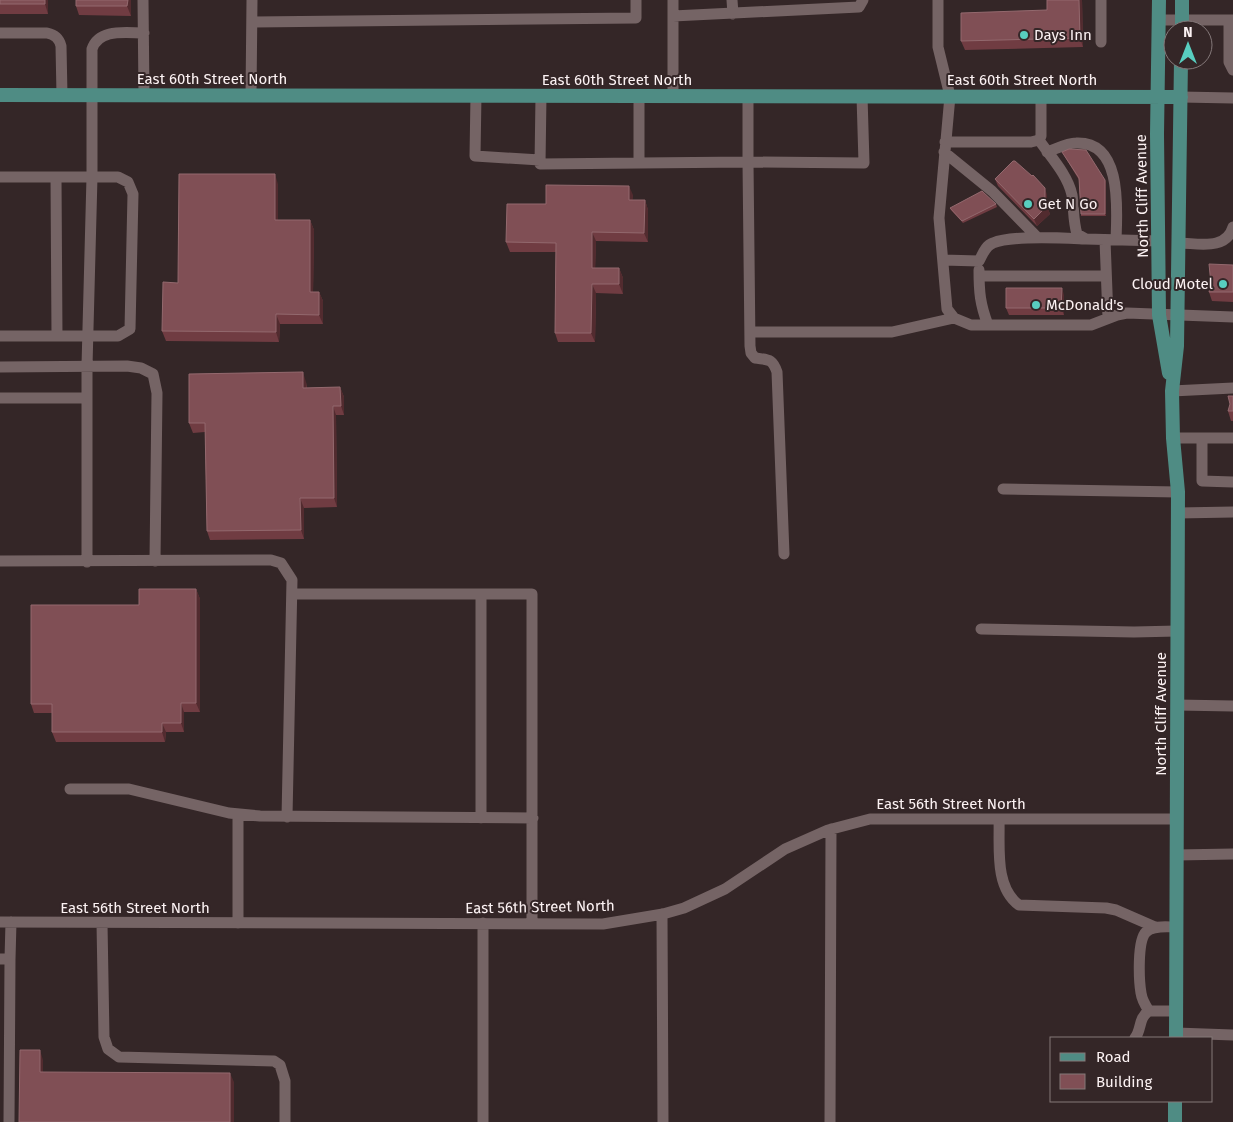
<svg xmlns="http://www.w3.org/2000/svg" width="1233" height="1122" font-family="'Fira Sans',sans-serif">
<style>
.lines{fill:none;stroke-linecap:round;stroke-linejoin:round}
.minor{stroke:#756465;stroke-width:11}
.major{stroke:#4f8c84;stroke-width:14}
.wall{fill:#703c42}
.shaded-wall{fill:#522b2f}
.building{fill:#804f55;stroke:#93696e}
.poi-dot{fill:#58cec0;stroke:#342627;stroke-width:2}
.labels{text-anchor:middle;stroke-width:4;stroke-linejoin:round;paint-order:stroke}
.poi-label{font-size:15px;fill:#fcf2f3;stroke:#342627;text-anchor:start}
.street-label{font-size:15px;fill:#fcf2f3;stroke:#342627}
</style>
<rect width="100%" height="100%" fill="#342627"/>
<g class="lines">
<!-- minor -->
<path class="minor" d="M 143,0 L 144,95
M 732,0 L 733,14
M 938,0 L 938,47 L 950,96 L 939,218 L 947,309 L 954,318 L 971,325 L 1091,325 L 1117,315 L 1127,313 L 1233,317
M 1101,0 L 1101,42
M 673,16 L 859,7 L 863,0
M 1159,20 L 1233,20
M 1229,20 L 1229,62 L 1233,70
M 252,22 L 636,18 L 636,0
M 0,33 L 47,33 C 55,35 59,38 61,46 L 62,95
M 251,95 L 252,0
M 476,95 L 475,156 L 540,160
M 541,96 L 540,164 L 639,163 L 639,96
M 673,96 L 673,0
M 1181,97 L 1233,98
M 1039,140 C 1050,156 1068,175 1072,195 C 1074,208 1073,221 1077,234 L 1086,239 L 1159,241
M 945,142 L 1031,142 L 1039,140 L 1041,136 L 1041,97
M 944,152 L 992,191 L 1038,238
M 1047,152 C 1056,149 1067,143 1076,143 C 1123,141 1117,210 1116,240
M 639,163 L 748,162 L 748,96
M 0,177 L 118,177 L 128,182 L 133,194 L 130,329 L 118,336 L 0,336
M 56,177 L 57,336
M 1105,240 L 1108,318
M 1178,243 C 1198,243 1226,251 1233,227
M 943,260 L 979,261 C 983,254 985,246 993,243 C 1012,235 1062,238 1084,239
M 979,270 C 979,292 980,304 988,325
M 979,276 L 1106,276
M 750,332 L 892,332 L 954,318
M 0,367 L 127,366 L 141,368 L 153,374 L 157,393 L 155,561
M 1172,391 L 1233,388
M 0,398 L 87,398
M 1173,438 L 1233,438
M 1202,438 L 1202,481 L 1233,482
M 1003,489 L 1178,492
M 1178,513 L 1233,512
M 784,554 L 777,372 C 772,358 768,360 755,358 L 751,353 L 750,346 L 748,162 L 864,163 L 862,96
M 0,561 L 271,560 L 281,563 L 292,580 L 287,817
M 87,562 L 87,366 L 92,177 L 92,49 C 99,28 126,33 144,33
M 292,594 L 532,594 L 532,924
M 481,594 L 481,818
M 981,629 L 1134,632 L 1177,631
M 1177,705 L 1233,706
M 70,789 L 129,789 L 229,813 L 260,816 L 533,818
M 238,814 L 238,923
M 999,819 C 1000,846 994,887 1019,905 L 1106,908 L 1116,910 L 1155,927
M 1176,855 L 1233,854
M 662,914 L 663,1122
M 0,922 L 603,924 L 663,914 L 684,908 L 725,889 L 785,849 L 828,830 L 870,819 L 1176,819
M 102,923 L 104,1037 L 108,1049 L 119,1057 L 274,1061 L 280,1065 L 285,1081 L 285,1122
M 483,923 L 483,1122
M 0,959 L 10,959 L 11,922
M 1149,1011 C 1145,1005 1142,1000 1141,993 C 1139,981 1137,941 1146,932 C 1153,925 1167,927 1176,927
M 1176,1033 L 1233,1035
M 1135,1038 C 1142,1029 1138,1018 1149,1011 L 1176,1011
M 9,1122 L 10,959
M 830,1122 L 831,829"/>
<!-- major -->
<path class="major" d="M 1159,0 L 1157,134 L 1159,315 L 1169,373
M 1182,30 L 1182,0
M 0,95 L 1181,97
M 1176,1038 L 1178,492 L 1173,438 L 1172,391 L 1177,346 L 1181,60
M 1175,1122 L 1175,1101"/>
</g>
<!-- wall -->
<path class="wall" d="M 0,0 L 48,0 L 48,14 L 0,14 Z
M 131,0 L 131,16 L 79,15 L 76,6 Z
M 1047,0 L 1082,0 L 1083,47 L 965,50 L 961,41 L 1047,10 Z
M 1062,152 L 1105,180 L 1106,183 L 1106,216 L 1081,216 L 1081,214 L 1079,180 Z
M 995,179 L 1047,195 L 1047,207 L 1050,214 L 1037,226 L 998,186 Z
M 278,184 L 278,220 L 310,220 L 314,230 L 313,292 L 319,292 L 323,301 L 323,324 L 280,324 L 279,342 L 166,341 L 162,331 L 178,283 Z
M 633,195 L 632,200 L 645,200 L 648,210 L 648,242 L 596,241 L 595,268 L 619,268 L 623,278 L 623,294 L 596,293 L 595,342 L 558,342 L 555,333 L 556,252 L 510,252 L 506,242 Z
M 996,204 L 997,207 L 963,223 L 951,210 L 950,208 Z
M 1233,265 L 1233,302 L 1212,301 L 1209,292 Z
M 1064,295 L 1064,315 L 1009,315 L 1006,308 Z
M 306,382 L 307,388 L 340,387 L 344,397 L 344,415 L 336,415 L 337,507 L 304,508 L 304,539 L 210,540 L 207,531 L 205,432 L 193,433 L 189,423 Z
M 1233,396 L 1233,421 L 1231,421 L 1228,411 Z
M 196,589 L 200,599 L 200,712 L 184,712 L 184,732 L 166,732 L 165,742 L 56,742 L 52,732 L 52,713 L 34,713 L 31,704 L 139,605 Z"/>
<!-- shaded-wall -->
<path class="shaded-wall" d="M 45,0 L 48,0 L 48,14 L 45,4 Z
M 128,0 L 131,0 L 131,16 L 127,6 Z
M 1079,0 L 1082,0 L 1083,47 L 1080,38 Z
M 275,174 L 278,184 L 278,229 L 275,220 Z
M 1105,180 L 1106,183 L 1106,216 L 1105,214 Z
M 629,186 L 633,195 L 632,209 L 629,200 Z
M 1045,188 L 1047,195 L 1047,207 L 1050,214 L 1037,226 L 1034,219 L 1045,204 Z
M 645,200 L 648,210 L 648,242 L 644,233 Z
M 310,220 L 314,230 L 313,301 L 310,292 Z
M 592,232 L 596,241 L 595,277 L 592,268 Z
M 619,268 L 623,278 L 623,294 L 619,284 Z
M 592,284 L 596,293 L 595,342 L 591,333 Z
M 1062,288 L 1064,295 L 1064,315 L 1061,308 Z
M 319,292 L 323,301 L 323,324 L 319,315 Z
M 276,314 L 280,324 L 279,342 L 276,332 Z
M 303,372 L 306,382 L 307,397 L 303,388 Z
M 340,387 L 344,397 L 344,415 L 341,406 Z
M 333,406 L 336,415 L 337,507 L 334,498 Z
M 300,498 L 304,508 L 304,539 L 301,530 Z
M 196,589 L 200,599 L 200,712 L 196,703 Z
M 181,703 L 184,712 L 184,732 L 181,723 Z
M 162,723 L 166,732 L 165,742 L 162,732 Z
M 40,1050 L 43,1060 L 43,1081 L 40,1072 Z
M 230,1073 L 234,1082 L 234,1122 L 230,1122 Z"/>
<!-- building -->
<path class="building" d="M 0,0 L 45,0 L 45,4 L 0,4 Z
M 76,0 L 128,0 L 127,6 L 76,6 Z
M 1047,0 L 1079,0 L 1080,38 L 961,41 L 961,13 L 1047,10 Z
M 1069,149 L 1086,150 L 1105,180 L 1105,214 L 1081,214 L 1079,178 L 1062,152 Z
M 1013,161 L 1015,161 L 1032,176 L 1033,175 L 1045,188 L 1045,204 L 1047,206 L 1034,219 L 995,179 Z
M 179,174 L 275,174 L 275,220 L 310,220 L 310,292 L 319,292 L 319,315 L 276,314 L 276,332 L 162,331 L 163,282 L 178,283 Z
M 546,185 L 629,186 L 629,200 L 645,200 L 644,233 L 592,232 L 592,268 L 619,268 L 619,284 L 592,284 L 591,333 L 555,333 L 556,243 L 506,242 L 507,204 L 546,204 Z
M 982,191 L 996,204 L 962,221 L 950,208 Z
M 1209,264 L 1233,265 L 1233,292 L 1209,292 L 1211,284 Z
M 1006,288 L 1062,288 L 1061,308 L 1006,308 Z
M 303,372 L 303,388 L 340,387 L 341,406 L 333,406 L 334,498 L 300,498 L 301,530 L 207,531 L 205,423 L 189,423 L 189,374 Z
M 1228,396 L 1233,396 L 1233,411 L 1228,411 L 1230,404 Z
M 139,589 L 196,589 L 196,703 L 181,703 L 181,723 L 162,723 L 162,732 L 52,732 L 52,704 L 31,704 L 31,605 L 139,605 Z
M 20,1050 L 40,1050 L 40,1072 L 230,1073 L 230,1122 L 19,1122 Z"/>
<!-- markers -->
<g class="poi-dot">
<circle cx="1024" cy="35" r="5"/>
<circle cx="1028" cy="204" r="5"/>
<circle cx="1223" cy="284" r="5"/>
<circle cx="1036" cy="305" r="5"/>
</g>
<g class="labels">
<!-- poi labels -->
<g class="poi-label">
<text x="1034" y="40">Days Inn</text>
<text x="1038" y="209">Get N Go</text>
<text x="1213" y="289" text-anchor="end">Cloud Motel</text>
<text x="1046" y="310">McDonald's</text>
</g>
<!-- street labels -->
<g class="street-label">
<text x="212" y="84">East 60th Street North</text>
<text x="617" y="85">East 60th Street North</text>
<text x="1022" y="85">East 60th Street North</text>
<text transform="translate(1142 196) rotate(-91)" y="5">North Cliff Avenue</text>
<text transform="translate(1161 714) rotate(-90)" y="5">North Cliff Avenue</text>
<text x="951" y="809">East 56th Street North</text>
<text transform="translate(540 907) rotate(-1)" y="5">East 56th Street North</text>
<text x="135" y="913">East 56th Street North</text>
</g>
</g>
<!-- legend -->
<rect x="1050" y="1037" width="162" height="65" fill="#342627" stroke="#847879"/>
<rect x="1060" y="1053" width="25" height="8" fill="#4f8c84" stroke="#847879"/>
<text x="1096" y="1062" font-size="15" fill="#fcf2f3">Road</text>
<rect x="1060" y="1074" width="25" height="15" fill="#804f55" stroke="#847879"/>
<text x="1096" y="1087" font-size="15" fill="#fcf2f3">Building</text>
<!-- north arrow -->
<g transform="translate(1188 45)"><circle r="24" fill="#342627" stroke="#847879"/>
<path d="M0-4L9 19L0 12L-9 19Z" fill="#58cec0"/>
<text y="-8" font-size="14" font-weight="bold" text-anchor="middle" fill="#fcf2f3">N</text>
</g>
</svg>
